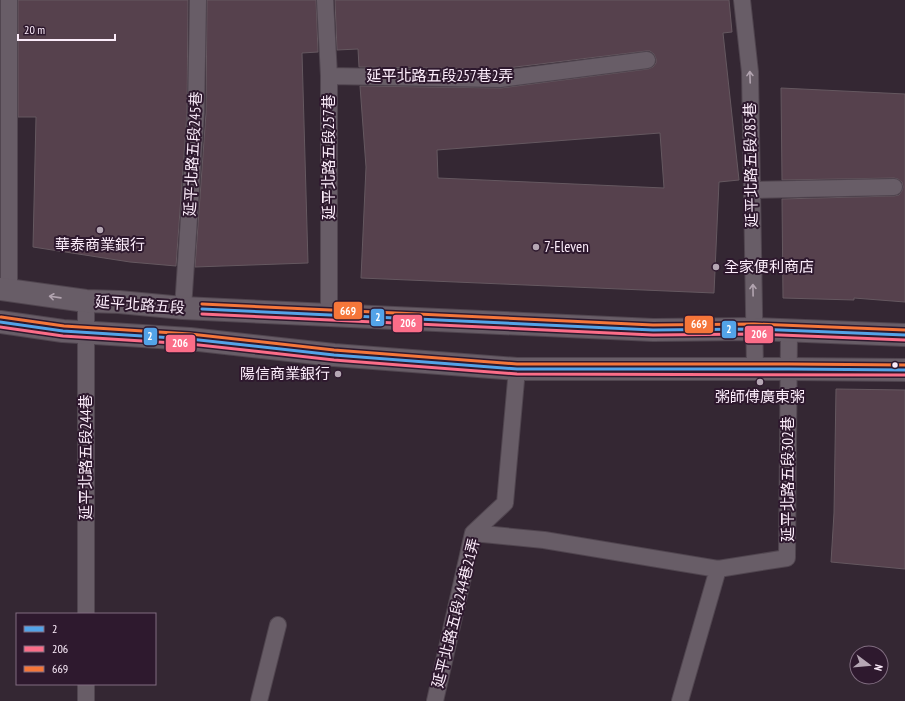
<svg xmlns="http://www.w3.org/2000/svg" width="905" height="701" font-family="'PT Sans Narrow','Noto Sans TC',sans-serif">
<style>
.building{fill:#56414d;stroke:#655860;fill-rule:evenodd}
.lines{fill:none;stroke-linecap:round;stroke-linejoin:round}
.service-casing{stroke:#50454f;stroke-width:18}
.tertiary-casing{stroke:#50454f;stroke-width:24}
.service{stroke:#685d67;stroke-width:16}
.tertiary{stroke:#685d67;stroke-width:22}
.bus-1-casing{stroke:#2e192e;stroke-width:6}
.bus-2-casing{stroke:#2e192e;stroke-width:6}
.bus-3-casing{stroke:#2e192e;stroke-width:6}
.bus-1{stroke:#53a3e8;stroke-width:3}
.bus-2{stroke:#fb6d88;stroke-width:3}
.bus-3{stroke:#f5763a;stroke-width:3}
.oneway{stroke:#b2a4b0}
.poi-dot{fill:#b5a7b4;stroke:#2e192e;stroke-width:1.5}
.bus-dot{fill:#fbecfa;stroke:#2e192e;stroke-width:1.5}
.labels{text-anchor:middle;stroke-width:4;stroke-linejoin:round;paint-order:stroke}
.street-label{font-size:15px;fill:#fbecfa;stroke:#2e192e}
.poi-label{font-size:15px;fill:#fbecfa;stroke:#2e192e}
.line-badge{stroke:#2e192e;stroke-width:1.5}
.badge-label{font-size:11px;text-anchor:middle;font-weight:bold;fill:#fff}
</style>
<rect width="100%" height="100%" fill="#342733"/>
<!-- building -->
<path class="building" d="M 18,0 L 188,0 L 187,113 L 176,266 L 130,262 L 33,247 L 36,117 L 18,117 Z
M 207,0 L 316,0 L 318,52 L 302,53 L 308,263 L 195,267 L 206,113 Z
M 335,0 L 729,0 L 732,32 L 723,33 L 739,180 L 719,182 L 714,293 L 361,278 L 366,167 L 360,86 L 501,88 L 648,69 L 653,67 L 656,63 L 656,59 L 654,54 L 650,51 L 646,51 L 499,69 L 359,67 L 358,49 L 337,50 ZM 660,133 L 664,188 L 438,178 L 437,150 Z
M 781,88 L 905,94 L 905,302 L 854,298 L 854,300 L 783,298 L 782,199 L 894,196 L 899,195 L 902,191 L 903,187 L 902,182 L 898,179 L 894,178 L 782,180 Z
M 836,389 L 905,390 L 905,569 L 831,562 L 834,513 Z"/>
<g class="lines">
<defs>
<path id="service" d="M 325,0 L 329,76 L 329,315
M 742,0 L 750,72 L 755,369
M 329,76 L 500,79 L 647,60
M 752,190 L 894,187
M 9,290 L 9,0
M 86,301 L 86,614
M 183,308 L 196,113 L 198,0
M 473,533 L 544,540 L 718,569 L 787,558 L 789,331
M 86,684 L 86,701
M 259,701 L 278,625
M 435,701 L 473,533 L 505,503 L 517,369
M 680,701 L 718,569"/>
<path id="tertiary" d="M 0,289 L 86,301 L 119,302 L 183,308 L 329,315 L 653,330 L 754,329 L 905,335
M 0,322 L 63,331 L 190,339 L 334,355 L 517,369 L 789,369 L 905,370"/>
</defs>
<!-- service casing -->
<use href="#service" class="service-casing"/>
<!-- tertiary casing -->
<use href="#tertiary" class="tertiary-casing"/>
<!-- service -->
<use href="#service" class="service"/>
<!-- tertiary -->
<use href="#tertiary" class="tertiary"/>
<defs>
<path id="bus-1" d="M 202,309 L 653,330 L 754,329 L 905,335
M 0,322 L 63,331 L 190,339 L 334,355 L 517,369 L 789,369 L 905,370"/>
<path id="bus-2" d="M 202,314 L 653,335 L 754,334 L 905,340
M 0,327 L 63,336 L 190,344 L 334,360 L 517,374 L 905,375"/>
<path id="bus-3" d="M 202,304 L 653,325 L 754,324 L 905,330
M 1,317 L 64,326 L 190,334 L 334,350 L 517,364 L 789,364 L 905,365"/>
</defs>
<!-- bus-1 casing -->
<use href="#bus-1" class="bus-1-casing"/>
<!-- bus-2 casing -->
<use href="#bus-2" class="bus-2-casing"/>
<!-- bus-3 casing -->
<use href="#bus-3" class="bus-3-casing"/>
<!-- bus-1 -->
<use href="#bus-1" class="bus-1"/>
<!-- bus-2 -->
<use href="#bus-2" class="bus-2"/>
<!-- bus-3 -->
<use href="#bus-3" class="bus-3"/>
</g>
<!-- one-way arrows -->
<defs><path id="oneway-shaft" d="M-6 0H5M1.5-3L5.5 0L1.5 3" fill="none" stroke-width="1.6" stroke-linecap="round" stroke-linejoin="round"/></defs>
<g class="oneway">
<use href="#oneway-shaft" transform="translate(750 77) rotate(-92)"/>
<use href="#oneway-shaft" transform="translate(753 290) rotate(-91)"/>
<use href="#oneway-shaft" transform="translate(55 297) rotate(-172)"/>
</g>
<!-- markers -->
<g class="poi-dot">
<circle cx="100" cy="230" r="4"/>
<circle cx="536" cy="247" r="4"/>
<circle cx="716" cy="267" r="4"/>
<circle cx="338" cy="374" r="4"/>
<circle cx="760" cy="382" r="4"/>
</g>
<circle class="bus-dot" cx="895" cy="365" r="3.5"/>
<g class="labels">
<!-- street labels -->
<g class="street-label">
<text x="440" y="81">延平北路五段257巷2弄</text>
<text transform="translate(193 154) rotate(-87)" y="5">延平北路五段245巷</text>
<text transform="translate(329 157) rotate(-90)" y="5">延平北路五段257巷</text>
<text transform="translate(751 165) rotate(-91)" y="5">延平北路五段285巷</text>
<text transform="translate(140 305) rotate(4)" y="5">延平北路五段</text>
<text transform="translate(86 457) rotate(-90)" y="5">延平北路五段244巷</text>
<text transform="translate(788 479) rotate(-90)" y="5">延平北路五段302巷</text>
<text transform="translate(456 613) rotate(-76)" y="5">延平北路五段244巷21弄</text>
</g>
<!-- poi labels -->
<g class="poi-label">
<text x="100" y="250">華泰商業銀行</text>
<text x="544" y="252" text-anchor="start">7-Eleven</text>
<text x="724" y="272" text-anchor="start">全家便利商店</text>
<text x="330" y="379" text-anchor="end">陽信商業銀行</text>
<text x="760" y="402">粥師傅廣東粥</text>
</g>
</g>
<g class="line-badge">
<rect x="333" y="301" width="30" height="19" rx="4" fill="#f5763a"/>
<rect x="370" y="308" width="15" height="19" rx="4" fill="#53a3e8"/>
<rect x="392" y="314" width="31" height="19" rx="4" fill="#fb6d88"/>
<rect x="684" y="315" width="30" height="19" rx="4" fill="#f5763a"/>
<rect x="721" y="320" width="16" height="19" rx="4" fill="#53a3e8"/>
<rect x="744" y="325" width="30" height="19" rx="4" fill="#fb6d88"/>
<rect x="143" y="327" width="15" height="19" rx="4" fill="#53a3e8"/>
<rect x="165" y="334" width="31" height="19" rx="4" fill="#fb6d88"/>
</g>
<g class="badge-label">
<text x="348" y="315">669</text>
<text x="378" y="321">2</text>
<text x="408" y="327">206</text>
<text x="699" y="328">669</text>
<text x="729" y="333">2</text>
<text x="759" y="338">206</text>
<text x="150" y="340">2</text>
<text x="180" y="347">206</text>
</g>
<!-- legend -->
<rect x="16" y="613" width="140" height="72" fill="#2e192e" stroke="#806d80"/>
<rect x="24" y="626" width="20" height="6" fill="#53a3e8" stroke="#806d80"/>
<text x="52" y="633" font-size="12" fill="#fbecfa">2</text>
<rect x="24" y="646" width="20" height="6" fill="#fb6d88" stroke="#806d80"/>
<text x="52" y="653" font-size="12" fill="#fbecfa">206</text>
<rect x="24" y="666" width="20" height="6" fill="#f5763a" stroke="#806d80"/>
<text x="52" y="673" font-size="12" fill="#fbecfa">669</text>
<!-- north arrow -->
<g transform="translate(869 665) rotate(106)"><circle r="19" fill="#2e192e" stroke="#806d80"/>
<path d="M0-3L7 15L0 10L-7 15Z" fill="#b5a7b4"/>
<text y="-6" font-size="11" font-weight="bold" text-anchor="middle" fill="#fbecfa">N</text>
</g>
<!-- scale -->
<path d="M18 34v6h97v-6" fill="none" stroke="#fbecfa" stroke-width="2"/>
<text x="24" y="34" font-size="12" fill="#fbecfa" stroke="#2e192e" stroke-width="3" paint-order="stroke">20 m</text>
</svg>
